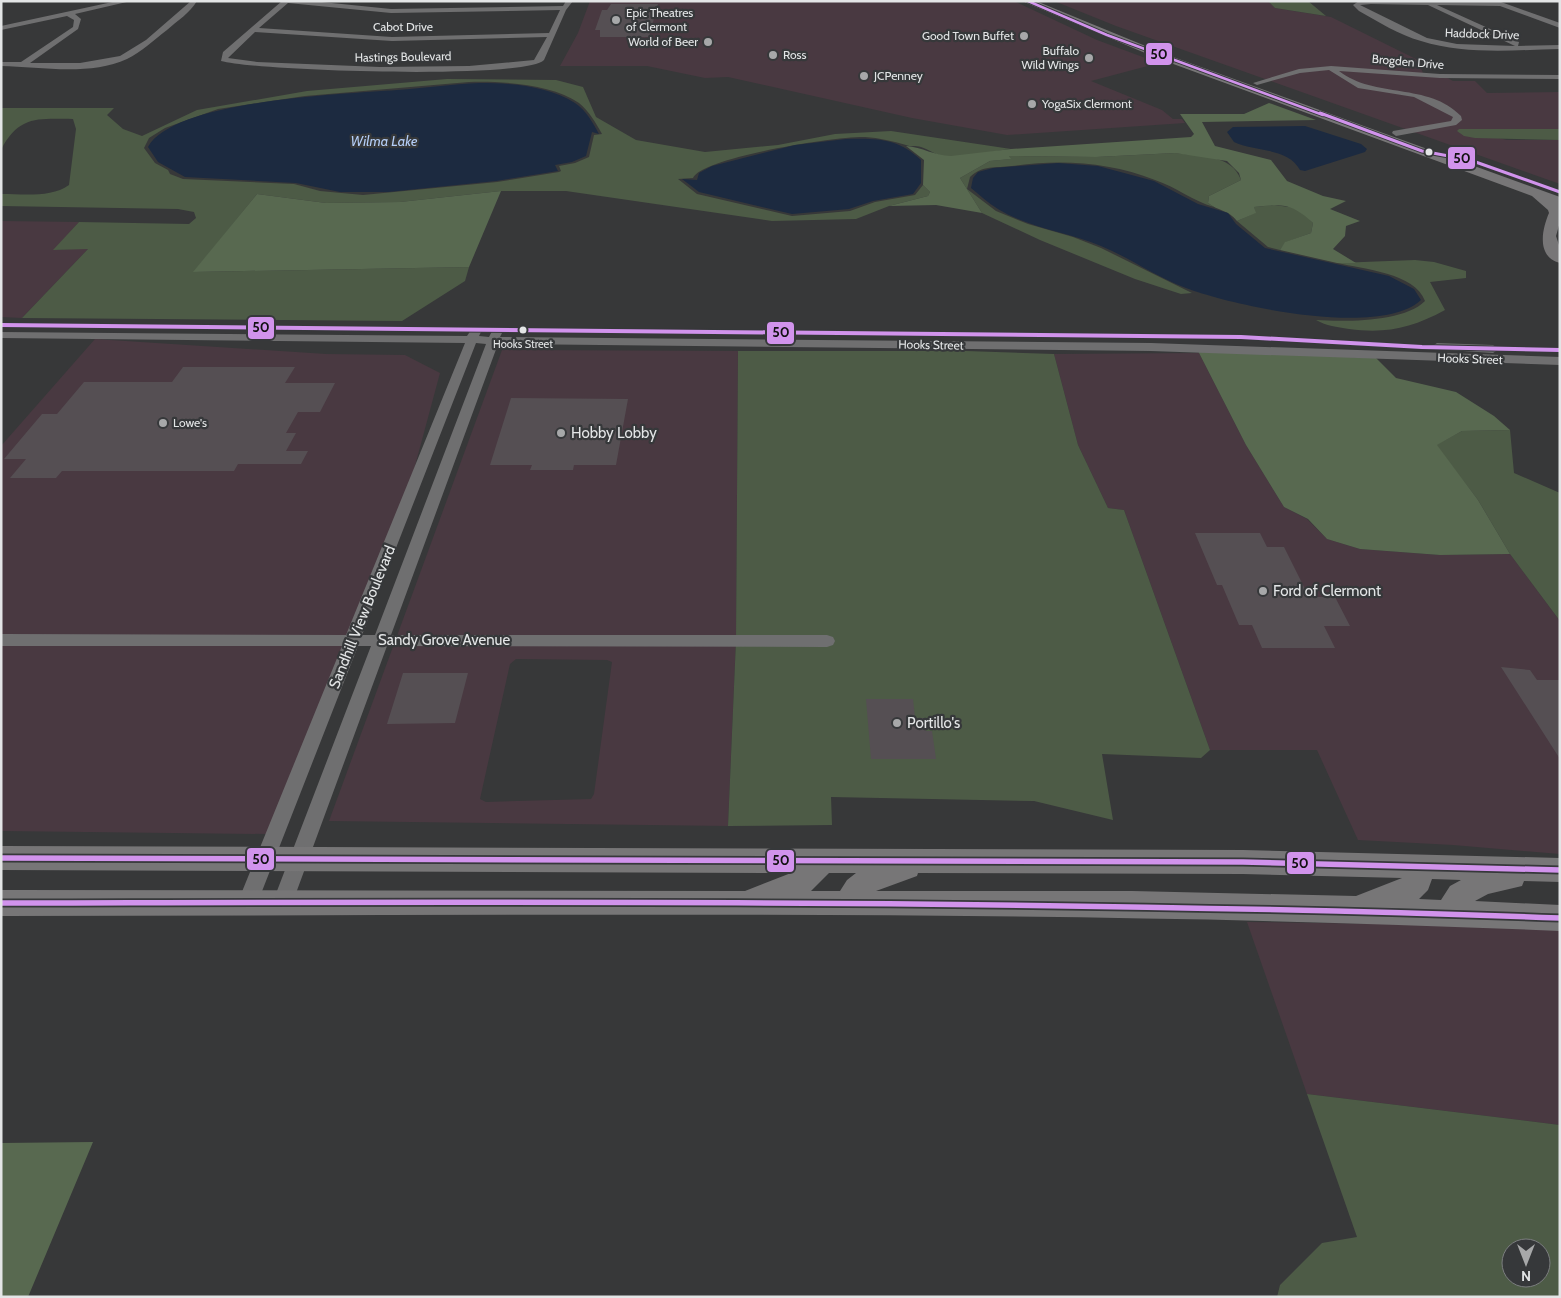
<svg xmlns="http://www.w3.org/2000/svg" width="1561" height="1298" font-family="Cabin,sans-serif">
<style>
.commercial{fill:#493941;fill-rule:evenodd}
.green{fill:#4d5b46;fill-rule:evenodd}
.forest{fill:#586950}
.water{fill:#1c2a40}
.building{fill:#554f53}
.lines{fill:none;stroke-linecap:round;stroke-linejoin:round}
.minor{fill:#6f6f70;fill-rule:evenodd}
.highway{fill:#777677;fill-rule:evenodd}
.bus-1-far3-casing{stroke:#36383a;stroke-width:4.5}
.bus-1-far2-casing{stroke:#36383a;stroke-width:5}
.bus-1-far1-casing{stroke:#36383a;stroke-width:6}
.bus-1-casing{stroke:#36383a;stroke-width:9}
.bus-1-far3{stroke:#d193ec;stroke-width:2.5}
.bus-1-far2{stroke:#d193ec;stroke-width:3}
.bus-1-far1{stroke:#d193ec;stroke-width:4}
.bus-1{stroke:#d193ec;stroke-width:5.5}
.poi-dot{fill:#a7a8a9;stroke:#36383a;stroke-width:2}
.bus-dot{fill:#e3e5e6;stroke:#36383a;stroke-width:2}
.labels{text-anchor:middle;stroke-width:4.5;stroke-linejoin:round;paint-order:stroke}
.far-bus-label{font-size:11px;fill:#e3e5e6;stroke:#36383a}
.far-poi-label{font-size:12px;fill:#e3e5e6;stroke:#36383a;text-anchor:start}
.far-street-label{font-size:12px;fill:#e3e5e6;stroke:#36383a}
.far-water-label{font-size:14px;font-style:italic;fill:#b4cef7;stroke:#36383a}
.poi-label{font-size:15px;fill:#e3e5e6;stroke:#36383a;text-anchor:start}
.street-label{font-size:15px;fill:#e3e5e6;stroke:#36383a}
.line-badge{stroke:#36383a;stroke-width:2}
.pale-badge-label{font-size:14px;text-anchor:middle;font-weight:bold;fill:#111}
</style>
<rect width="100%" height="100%" fill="#373839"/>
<!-- commercial -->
<path class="commercial" d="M 590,1 L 1014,1 L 1097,40 L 1159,63 L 1091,81 L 1162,110 L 1173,119 L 1182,119 L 1185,123 L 1007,135 L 912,118 L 728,77 L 705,78 L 647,66 L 560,66 L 578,33 Z
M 1054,1 L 1268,1 L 1275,8 L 1331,17 L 1418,60 L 1424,76 L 1444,76 L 1453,81 L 1475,81 L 1487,93 L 1560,92 L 1560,129 L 1459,129 L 1507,140 L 1560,140 L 1560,184 L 1116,26 Z
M 1,221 L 79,222 L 54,250 L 89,248 L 22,318 L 1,317 Z
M 95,339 L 326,354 L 405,355 L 440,373 L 412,477 L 267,834 L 1,831 L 1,446 Z
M 502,350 L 738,351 L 736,640 L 728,826 L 329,821 ZM 516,659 L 607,660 L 612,662 L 594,794 L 591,799 L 486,802 L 480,799 L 510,664 Z
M 1199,353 L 1246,445 L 1284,507 L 1307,519 L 1327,539 L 1360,549 L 1440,555 L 1510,554 L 1560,621 L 1560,854 L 1453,845 L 1358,840 L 1317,750 L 1210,750 L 1124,510 L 1108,508 L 1078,445 L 1054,354 Z
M 1247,922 L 1515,926 L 1560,929 L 1560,1125 L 1307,1094 Z"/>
<!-- green -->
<path class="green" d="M 1268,1 L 1308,1 L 1326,16 L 1275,8 Z
M 447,79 L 556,80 L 583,87 L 596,117 L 636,140 L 705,152 L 778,145 L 835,134 L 891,131 L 1011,149 C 991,151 961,159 942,156 C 934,154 928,149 921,147 C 916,145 910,147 906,145 C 893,141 879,138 865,137 C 838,136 702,157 693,178 L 678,179 L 697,194 L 792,216 L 850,211 L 875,202 L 915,195 L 923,185 L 930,192 L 928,196 L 889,206 L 856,219 L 772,221 L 566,191 L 501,191 L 400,202 L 326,203 L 257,194 L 194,272 L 469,267 L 465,281 L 402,321 L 22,318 L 88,249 L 53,250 L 79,222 L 189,224 L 196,218 L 194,212 L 178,209 L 1,206 L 1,194 C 23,194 51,198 69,185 L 76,129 L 73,119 C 38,119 19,115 1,150 L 1,108 L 114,108 L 107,115 L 123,129 L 142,136 L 197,110 L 307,91 ZM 469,82 C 502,81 552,84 579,103 C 589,111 596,123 602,134 L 594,135 L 589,157 L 575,163 L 559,166 L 561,171 L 559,172 L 497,182 L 363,195 L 320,191 L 294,184 L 183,179 L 170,174 L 168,170 L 155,163 L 144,148 L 149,138 L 165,128 L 218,109 L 305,96 Z
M 1459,129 L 1560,129 L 1560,140 L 1475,138 L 1464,136 L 1457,131 Z
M 1175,153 C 1198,156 1232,154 1241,180 L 1209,196 L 1208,203 L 1214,207 C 1193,201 1176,187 1155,180 C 1109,162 1061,159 1012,166 C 996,168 982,165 970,177 L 967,189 L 996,211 L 1028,224 L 1073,237 L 1101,248 L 1192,293 L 1181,294 L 1135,279 L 1040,240 L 982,213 L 960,178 L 990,161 L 1010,159 L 1009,156 L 1096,157 Z
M 1274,205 L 1297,208 L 1313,223 L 1311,233 L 1286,242 L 1280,250 L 1268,247 L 1237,221 L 1255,213 L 1254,207 Z
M 1415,260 L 1434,262 L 1466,271 L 1466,278 L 1430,282 L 1445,310 C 1412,328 1386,334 1349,329 C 1336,327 1327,326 1316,320 C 1345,322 1405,322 1425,301 C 1415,273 1363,269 1337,263 Z
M 738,351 L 966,351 L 1054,354 L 1078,445 L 1108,508 L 1124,510 L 1210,750 L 1201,758 L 1102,754 L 1113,820 L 1034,801 L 831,797 L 832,825 L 728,826 L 736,640 Z
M 1510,430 L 1514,473 L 1560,493 L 1560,621 L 1510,554 L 1478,500 L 1436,445 L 1462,431 Z
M 1307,1094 L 1560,1125 L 1560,1297 L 1277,1297 L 1280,1285 L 1322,1243 L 1357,1237 ZM 1511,1248 L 1541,1248 L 1541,1278 L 1511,1278 Z"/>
<!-- forest -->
<path class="forest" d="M 1269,103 L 1316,120 L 1202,122 L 1215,146 L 1271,160 L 1287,181 L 1323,196 L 1346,201 L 1330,209 L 1360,221 L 1346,226 L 1345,236 L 1333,249 L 1356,263 L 1337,263 L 1280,250 L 1285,242 L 1311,233 L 1313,223 C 1291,203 1283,204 1254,207 L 1256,213 L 1237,221 C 1229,210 1218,211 1208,203 L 1209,196 L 1241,180 L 1239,173 L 1227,161 L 1175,153 L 1096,157 L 1009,156 L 1011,159 L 990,161 L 960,178 L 982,213 L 936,205 L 889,206 L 928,196 L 930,192 L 923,185 L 924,160 L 906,146 C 922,147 935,156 951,156 L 1011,149 L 1191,137 L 1194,134 L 1180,114 L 1244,114 Z
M 501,191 L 469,267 L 193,272 L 257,194 L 326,203 L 400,202 Z
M 1198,351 L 1376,358 L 1396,378 L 1456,392 L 1494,416 L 1510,430 L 1462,431 L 1437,445 L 1478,500 L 1510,554 L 1440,555 L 1360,549 L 1327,539 L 1308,519 L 1284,507 L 1246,445 Z
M 93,1142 L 28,1297 L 1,1297 L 1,1143 Z"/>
<!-- water -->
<path class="water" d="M 480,83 C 511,83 549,86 575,103 C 586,110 593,123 599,134 L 592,132 L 586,156 L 572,162 L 555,165 L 558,171 L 496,181 L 388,192 L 340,192 L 296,183 L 185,177 L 158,162 L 148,147 C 174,100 344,94 397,90 C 424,88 452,84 480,83 Z
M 1305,126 L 1361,144 L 1367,149 L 1365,152 L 1305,171 L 1300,170 C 1288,147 1254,152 1234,142 L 1227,132 L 1233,127 Z
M 846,139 C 876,138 898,138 921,160 L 921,183 L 913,194 L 873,201 L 849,209 L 792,214 L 699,192 L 682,179 L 697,180 L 699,173 L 712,166 L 795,145 Z
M 1058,163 L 1098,166 L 1154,181 L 1198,204 L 1228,213 L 1236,224 L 1265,248 L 1389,276 L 1414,289 L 1421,300 C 1381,338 1233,306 1186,288 C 1156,277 1130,258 1101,246 C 1068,232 1029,228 998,209 C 988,203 980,195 971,188 L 973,178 L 978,172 L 993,168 Z"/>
<!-- building -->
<path class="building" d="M 611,4 L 658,4 L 649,37 L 600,37 L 600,30 L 595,30 L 602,10 L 607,10 Z
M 183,367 L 295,367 L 285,383 L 335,383 L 320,412 L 298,412 L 286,433 L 296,433 L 286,451 L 308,451 L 301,464 L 238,464 L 234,471 L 62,471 L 56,478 L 10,478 L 26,459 L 4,459 L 42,414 L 57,414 L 84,382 L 172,382 Z
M 511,398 L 628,399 L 616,465 L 574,465 L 573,470 L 530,470 L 532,465 L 490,465 Z
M 1195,533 L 1260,533 L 1267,547 L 1284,547 L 1309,597 L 1335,597 L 1350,626 L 1324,626 L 1335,648 L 1262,648 L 1252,625 L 1239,625 L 1222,585 L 1217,585 Z
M 1501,667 L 1530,670 L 1537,680 L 1560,680 L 1560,759 Z
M 403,673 L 468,673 L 455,723 L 387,724 Z
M 866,699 L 913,699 L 915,718 L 924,718 L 926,731 L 932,731 L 936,759 L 871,759 Z"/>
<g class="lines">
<!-- minor -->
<path class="minor" d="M 117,1 L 131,1 L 75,14 L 81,19 L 78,29 L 30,63 L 80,63 L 120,56 L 146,40 L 191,1 L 197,1 C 190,13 177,21 167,30 C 154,40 141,52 127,59 C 90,76 41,67 1,66 L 1,62 L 21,62 L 73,27 L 74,20 L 67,16 L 1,30 L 1,26 Z
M 282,1 L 312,1 L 391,9 L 563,6 L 566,1 L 573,1 L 566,10 L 544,60 C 524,80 257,71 221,61 L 223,52 ZM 288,3 L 391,13 L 560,10 L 549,33 L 392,37 L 259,28 ZM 255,32 L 392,41 L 547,37 L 534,60 L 469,66 L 380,67 L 257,62 L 228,58 Z
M 1359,1 L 1501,2 L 1560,23 L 1560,28 L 1500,6 L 1437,5 L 1519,42 L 1518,46 L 1560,45 L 1560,49 C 1514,50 1466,55 1421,41 C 1399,35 1379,22 1359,11 L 1353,5 ZM 1371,4 L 1428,5 L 1515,46 L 1457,44 L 1427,38 L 1360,5 Z
M 1331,66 L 1440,74 L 1560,75 L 1560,79 L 1440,78 L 1339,71 C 1375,99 1428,82 1461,116 L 1462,120 L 1456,125 L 1396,136 L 1392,133 L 1393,131 L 1451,121 L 1453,117 L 1414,97 L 1358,88 L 1329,70 L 1300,73 L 1257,85 L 1253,83 L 1299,69 Z
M 475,329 L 481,332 L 479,336 L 489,337 L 492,331 L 496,330 L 502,333 L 500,337 L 1151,343 L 1560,357 L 1560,365 L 1151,351 L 498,344 L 391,635 L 827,635 L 833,637 L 835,641 L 833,645 L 827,647 L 387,646 L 292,904 L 289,910 L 282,913 L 275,910 L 272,904 L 371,646 L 358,646 L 257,904 L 254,910 L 247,913 L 240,910 L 237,904 L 342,646 L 1,646 L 1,634 L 346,635 L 465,343 L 1,338 L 1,332 L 467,336 L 471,330 ZM 476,343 L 486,344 L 375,635 L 362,635 Z
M 1437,343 L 1493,345 L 1499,349 L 1493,353 L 1433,349 L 1431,347 Z"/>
<!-- highway -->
<path class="highway" d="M 1022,1 L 1036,1 L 1165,54 L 1560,197 L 1560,222 L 1556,236 L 1560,248 L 1560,263 C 1536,257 1542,229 1549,213 L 1548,210 L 1532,196 L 1157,58 Z
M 1,846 L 1243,850 L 1560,858 L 1560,882 L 1524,881 L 1522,886 L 1488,894 L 1475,901 L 1560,905 L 1560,931 C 1040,908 521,916 1,916 L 1,890 L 745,891 L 791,873 L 1,870 ZM 829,873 L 856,873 L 847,880 L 840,891 L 811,891 ZM 918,873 L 1243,874 L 1402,878 L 1356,896 L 1132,891 L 876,891 L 917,876 ZM 1432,879 L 1461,880 L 1450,886 L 1441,900 L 1419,899 L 1428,890 Z"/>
<defs>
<path id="bus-1-far3" d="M 1028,1 L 1107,35 L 1323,115"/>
<path id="bus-1-far2" d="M 1320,113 L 1422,151 L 1470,160 L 1560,192"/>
<path id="bus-1-far1" d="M 1,325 L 1241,337 L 1422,347 L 1560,350"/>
<path id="bus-1" d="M 1,858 L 1243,862 L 1560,870
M 1,903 C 521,902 1040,899 1560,918"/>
</defs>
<!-- bus-1-far3 casing -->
<use href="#bus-1-far3" class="bus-1-far3-casing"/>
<!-- bus-1-far2 casing -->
<use href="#bus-1-far2" class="bus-1-far2-casing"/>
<!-- bus-1-far1 casing -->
<use href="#bus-1-far1" class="bus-1-far1-casing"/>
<!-- bus-1 casing -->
<use href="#bus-1" class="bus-1-casing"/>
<!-- bus-1-far3 -->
<use href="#bus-1-far3" class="bus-1-far3"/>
<!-- bus-1-far2 -->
<use href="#bus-1-far2" class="bus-1-far2"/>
<!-- bus-1-far1 -->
<use href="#bus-1-far1" class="bus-1-far1"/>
<!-- bus-1 -->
<use href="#bus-1" class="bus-1"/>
</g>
<!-- markers -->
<g class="poi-dot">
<circle cx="616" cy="20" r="5"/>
<circle cx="1024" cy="36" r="5"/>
<circle cx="708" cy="42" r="5"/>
<circle cx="773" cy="55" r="5"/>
<circle cx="1089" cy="58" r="5"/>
<circle cx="864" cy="76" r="5"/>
<circle cx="1032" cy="104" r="5"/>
<circle cx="163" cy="423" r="5"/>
<circle cx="561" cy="433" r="5"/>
<circle cx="1263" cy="591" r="5"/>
<circle cx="897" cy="723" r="5"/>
</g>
<g class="bus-dot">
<circle cx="1429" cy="152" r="4.5"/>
<circle cx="523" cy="330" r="4.5"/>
</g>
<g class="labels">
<!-- far-bus labels -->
<g class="far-bus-label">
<text x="523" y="348">Hooks Street</text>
</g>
<!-- far-poi labels -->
<g class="far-poi-label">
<text x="626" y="17">Epic Theatres<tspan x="626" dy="14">of Clermont</tspan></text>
<text x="1014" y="40" text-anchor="end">Good Town Buffet</text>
<text x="698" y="46" text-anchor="end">World of Beer</text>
<text x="1079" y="55" text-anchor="end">Buffalo<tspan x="1079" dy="14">Wild Wings</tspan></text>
<text x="783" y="59">Ross</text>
<text x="874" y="80">JCPenney</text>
<text x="1042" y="108">YogaSix Clermont</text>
<text x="173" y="427">Lowe's</text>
</g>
<!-- far-street labels -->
<g class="far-street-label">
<text x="403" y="31">Cabot Drive</text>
<text transform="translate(1482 34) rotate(2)" y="4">Haddock Drive</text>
<text transform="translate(403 57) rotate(-1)" y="4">Hastings Boulevard</text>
<text transform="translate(1408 62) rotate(5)" y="4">Brogden Drive</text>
<text transform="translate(931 345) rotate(1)" y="4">Hooks Street</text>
<text transform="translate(1470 359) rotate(2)" y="4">Hooks Street</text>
</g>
<!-- far-water labels -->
<g class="far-water-label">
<text x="384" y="146">Wilma Lake</text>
</g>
<!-- poi labels -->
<g class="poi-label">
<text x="571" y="438">Hobby Lobby</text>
<text x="1273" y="596">Ford of Clermont</text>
<text x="907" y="728">Portillo's</text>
</g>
<!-- street labels -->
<g class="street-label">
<text transform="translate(362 617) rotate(-68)" y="5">Sandhill View Boulevard</text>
<text x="444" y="645">Sandy Grove Avenue</text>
</g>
</g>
<g class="line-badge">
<rect x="1145" y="42" width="28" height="24" rx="5" fill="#d193ec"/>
<rect x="1447" y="146" width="29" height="24" rx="5" fill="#d193ec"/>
<rect x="247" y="316" width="28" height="24" rx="5" fill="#d193ec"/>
<rect x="766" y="321" width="29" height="24" rx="5" fill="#d193ec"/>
<rect x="246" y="847" width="29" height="24" rx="5" fill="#d193ec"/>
<rect x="766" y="849" width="29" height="24" rx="5" fill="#d193ec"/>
<rect x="1286" y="851" width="29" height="24" rx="5" fill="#d193ec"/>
</g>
<g class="pale-badge-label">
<text x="1159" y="59">50</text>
<text x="1462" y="163">50</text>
<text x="261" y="332">50</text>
<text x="781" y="337">50</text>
<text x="261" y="864">50</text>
<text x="781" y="865">50</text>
<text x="1300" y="868">50</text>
</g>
<!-- border -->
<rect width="1561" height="1298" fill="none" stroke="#e3e5e6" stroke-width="5"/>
<!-- north arrow -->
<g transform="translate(1526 1263) rotate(180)"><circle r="24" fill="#36383a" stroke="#7b7d7f"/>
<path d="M0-4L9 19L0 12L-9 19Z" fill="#a7a8a9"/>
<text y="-8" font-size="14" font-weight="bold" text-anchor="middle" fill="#e3e5e6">N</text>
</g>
</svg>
